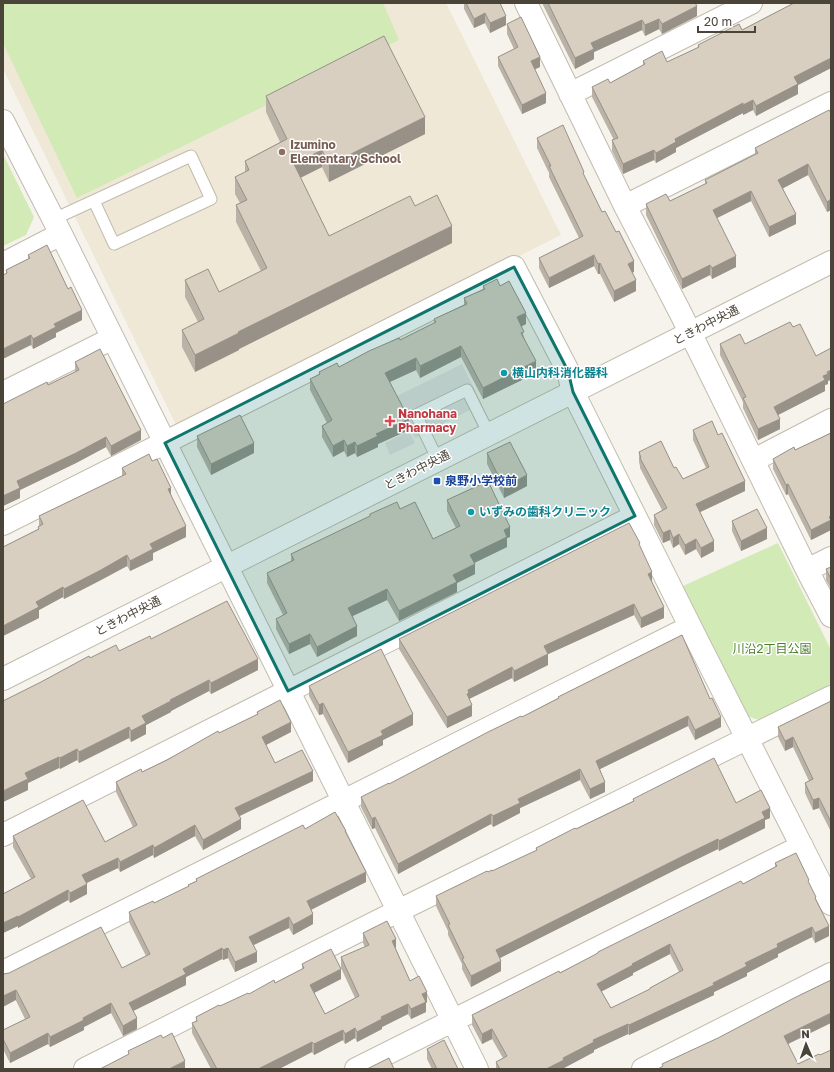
<svg xmlns="http://www.w3.org/2000/svg" width="834" height="1072" font-family="'Golos Text','Noto Sans JP',sans-serif">
<style>
.education{fill:#efe8d6}
.green{fill:#d2eab5}
.parking{fill:#e5e3e0}
.lines{fill:none;stroke-linecap:round;stroke-linejoin:round}
.service-casing{stroke:#c2bbae;stroke-width:13}
.minor-casing{stroke:#c2bbae;stroke-width:24}
.tertiary-casing{stroke:#c2bbae;stroke-width:24}
.service{stroke:#fff;stroke-width:11}
.minor{stroke:#fff;stroke-width:22}
.tertiary{stroke:#fff;stroke-width:22}
.wall{fill:#bab2a6;fill-rule:evenodd}
.shaded-wall{fill:#979187}
.building{fill:#d8cfc1;stroke:#979187;fill-rule:evenodd}
.marked{fill:#0f766e;fill-opacity:0.2;stroke:#0f766e;stroke-width:3;stroke-linejoin:round}
.education-dot{fill:#8d6e63;stroke:#fff;stroke-width:1.5}
.culture-dot{fill:#0f9aa8;stroke:#fff;stroke-width:1.5}
.health-dot{fill:#e0444e;stroke:#fff;stroke-width:1.5}
.transit-dot{fill:#1a4fb4;stroke:#fff;stroke-width:1.5}
.labels{text-anchor:middle;stroke-width:3;stroke-linejoin:round;paint-order:stroke}
.education-label{font-size:12px;font-weight:bold;fill:#785e54;stroke:#fff;text-anchor:start}
.street-label{font-size:12px;fill:#4b4439;stroke:#fff}
.culture-label{font-size:12px;font-weight:bold;fill:#0d838f;stroke:#fff;text-anchor:start}
.health-label{font-size:12px;font-weight:bold;fill:#be3a42;stroke:#fff;text-anchor:start}
.transit-label{font-size:12px;font-weight:bold;fill:#164399;stroke:#fff;text-anchor:start}
.park-label{font-size:12px;fill:#4a7f2a;stroke:#fff}
</style>
<rect width="100%" height="100%" fill="#f6f3ec"/>
<!-- education -->
<path class="education" d="M 3,3 L 446,3 L 561,235 L 178,429 L 3,69 Z"/>
<!-- green -->
<path class="green" d="M 3,3 L 383,3 L 399,40 L 77,198 L 3,43 Z
M 3,154 L 34,217 L 26,235 L 3,246 Z
M 778,543 L 831,650 L 831,684 L 759,720 L 747,716 L 683,586 Z"/>
<!-- parking -->
<path class="parking" d="M 462,364 L 482,404 L 415,438 L 395,397 Z
M 409,431 L 415,443 L 390,455 L 385,443 Z"/>
<g class="lines">
<defs>
<path id="service" d="M 54,219 L 191,156 L 211,199 L 114,244 L 94,201
M 438,460 L 416,415 L 467,390 L 489,434"/>
<path id="minor" d="M 526,3 L 625,206 L 681,314 L 807,570 L 831,616
M 570,94 L 751,3
M 3,121 L 61,234 L 477,1069
M 625,206 L 831,103
M 3,264 L 61,234
M 3,393 L 113,338
M 754,460 L 831,420
M 3,524 L 514,267 L 568,371 L 573,392 L 695,636 L 831,904
M 807,570 L 831,558
M 3,835 L 635,516
M 3,972 L 690,627
M 85,1069 L 398,911 L 831,697
M 356,1069 L 802,846
M 643,1069 L 831,974"/>
<path id="tertiary" d="M 3,679 L 831,262"/>
</defs>
<!-- service casing -->
<use href="#service" class="service-casing"/>
<!-- minor casing -->
<use href="#minor" class="minor-casing"/>
<!-- tertiary casing -->
<use href="#tertiary" class="tertiary-casing"/>
<!-- service -->
<use href="#service" class="service"/>
<!-- minor -->
<use href="#minor" class="minor"/>
<!-- tertiary -->
<use href="#tertiary" class="tertiary"/>
</g>
<!-- wall -->
<path class="wall" d="M 464,3 L 500,3 L 506,25 L 490,33 L 485,23 L 474,28 L 464,9 Z
M 542,3 L 695,3 L 697,16 L 662,34 L 659,29 L 645,36 L 642,30 L 594,52 L 594,59 L 575,69 Z
M 792,3 L 831,3 L 831,68 L 798,85 L 798,94 L 756,116 L 753,110 L 743,115 L 743,113 L 676,148 L 676,152 L 656,163 L 654,160 L 623,174 L 612,151 L 612,140 L 614,140 L 592,97 L 592,87 L 610,83 L 643,65 L 643,61 L 667,62 L 698,48 L 698,45 L 742,30 L 792,4 Z
M 507,24 L 540,67 L 535,69 L 546,103 L 522,114 L 498,66 L 498,57 L 514,49 L 507,34 Z
M 266,96 L 425,134 L 329,182 L 322,167 L 300,178 L 329,236 L 415,206 L 452,243 L 239,349 L 239,350 L 195,372 L 182,347 L 182,330 L 198,322 L 185,297 L 185,280 L 219,292 L 261,271 L 236,222 L 236,205 L 240,203 L 235,194 L 235,177 L 245,172 L 245,161 L 280,142 L 266,112 Z
M 831,113 L 831,210 L 827,212 L 808,175 L 783,188 L 796,224 L 769,237 L 751,201 L 717,218 L 736,267 L 712,279 L 710,275 L 682,289 L 646,215 L 646,204 L 670,201 L 705,184 L 705,180 L 755,155 L 755,148 Z
M 537,138 L 584,176 L 602,212 L 634,272 L 632,272 L 636,291 L 614,302 L 600,274 L 598,274 L 594,266 L 549,288 L 539,268 L 539,258 L 579,238 L 549,177 L 549,173 L 537,148 Z
M 28,255 L 82,320 L 56,333 L 56,337 L 33,349 L 31,345 L 6,274 L 6,270 L 28,259 Z
M 483,286 L 500,286 L 526,324 L 521,326 L 524,337 L 536,373 L 483,399 L 461,357 L 420,378 L 416,370 L 390,382 L 409,430 L 378,444 L 378,447 L 357,457 L 355,453 L 347,457 L 344,451 L 333,457 L 322,437 L 322,426 L 327,423 L 310,390 L 310,379 L 319,374 L 319,372 L 339,367 L 400,340 L 434,323 L 434,319 L 464,305 L 464,298 L 483,289 Z
M 793,327 L 828,381 L 828,384 L 825,385 L 825,391 L 778,415 L 780,429 L 758,440 L 743,408 L 743,402 L 720,355 L 720,344 L 745,344 Z
M 75,362 L 141,440 L 111,456 L 106,447 L 76,463 L 20,490 L 20,498 L 3,506 L 3,404 L 48,385 L 75,372 Z
M 693,430 L 718,435 L 745,491 L 700,512 L 714,551 L 701,558 L 696,549 L 685,555 L 679,544 L 673,548 L 670,540 L 663,543 L 654,525 L 654,515 L 662,510 L 640,468 L 640,466 L 639,462 L 639,452 L 674,468 L 683,479 L 706,468 L 693,440 Z
M 831,433 L 831,530 L 811,540 L 788,494 L 786,495 L 773,469 L 773,459 L 795,450 Z
M 197,436 L 254,453 L 211,475 L 197,447 Z
M 487,453 L 527,486 L 504,498 L 487,464 Z
M 152,461 L 171,495 L 186,537 L 153,553 L 153,560 L 130,571 L 127,566 L 101,580 L 64,599 L 63,597 L 39,610 L 39,618 L 3,636 L 3,547 L 38,529 L 38,527 L 39,526 L 39,516 L 122,476 L 122,468 Z
M 447,500 L 510,537 L 507,538 L 507,547 L 474,563 L 475,574 L 457,583 L 457,592 L 399,621 L 387,600 L 353,616 L 357,636 L 317,657 L 310,644 L 289,654 L 276,629 L 276,619 L 283,615 L 267,583 L 267,573 L 291,561 L 291,554 L 370,517 L 370,514 L 400,509 L 433,539 L 456,528 L 447,511 Z
M 732,521 L 767,539 L 741,551 L 732,531 Z
M 640,546 L 664,618 L 641,628 L 634,615 L 548,654 L 548,665 L 514,682 L 512,678 L 469,699 L 472,716 L 447,728 L 399,649 L 399,639 Z
M 831,567 L 831,589 L 826,580 L 826,569 Z
M 682,635 L 721,727 L 695,740 L 688,726 L 600,769 L 605,792 L 590,799 L 580,780 L 520,808 L 520,813 L 493,827 L 491,824 L 398,874 L 375,828 L 372,829 L 361,807 L 361,797 L 389,784 L 522,717 L 558,698 L 558,697 Z
M 151,639 L 258,670 L 211,694 L 209,691 L 171,711 L 171,712 L 146,725 L 146,734 L 131,742 L 129,738 L 79,763 L 77,760 L 60,769 L 59,768 L 28,783 L 28,790 L 3,802 L 90,658 L 119,651 Z
M 309,686 L 413,725 L 383,740 L 383,745 L 348,763 L 323,714 L 319,715 L 309,696 Z
M 831,701 L 831,832 L 819,808 L 813,810 L 805,793 L 805,783 L 809,781 L 793,747 L 785,751 L 778,737 L 778,727 Z
M 257,712 L 291,732 L 266,745 L 275,763 L 313,781 L 240,816 L 241,829 L 203,850 L 195,836 L 154,858 L 153,855 L 120,872 L 118,868 L 87,883 L 87,894 L 70,903 L 68,900 L 18,928 L 18,926 L 3,933 L 3,894 L 31,879 L 13,847 L 13,836 L 105,842 L 133,827 L 116,792 L 116,782 L 142,772 L 219,733 L 257,715 Z
M 633,799 L 736,803 L 770,818 L 765,820 L 765,828 L 719,851 L 718,849 L 683,866 L 500,958 L 501,971 L 471,987 L 462,969 L 462,964 L 448,935 L 448,931 L 436,906 L 436,896 L 488,872 L 492,871 L 536,851 L 536,848 L 633,801 Z
M 305,829 L 346,834 L 366,882 L 311,909 L 313,924 L 293,935 L 289,928 L 254,945 L 257,962 L 235,972 L 228,958 L 223,960 L 222,959 L 186,977 L 186,985 L 133,1011 L 137,1029 L 123,1036 L 111,1013 L 84,1027 L 84,1030 L 50,1047 L 48,1044 L 10,1063 L 3,1049 L 3,1030 L 25,1019 L 3,974 L 122,968 L 146,956 L 129,922 L 129,912 L 154,903 L 188,887 L 188,885 L 196,881 L 196,879 Z
M 775,863 L 809,884 L 816,901 L 829,936 L 815,943 L 812,937 L 778,954 L 778,957 L 747,973 L 747,976 L 714,992 L 714,995 L 629,1035 L 628,1034 L 594,1050 L 594,1052 L 564,1068 L 564,1069 L 496,1069 L 496,1062 L 503,1058 L 492,1039 L 482,1044 L 472,1025 L 472,1015 L 598,954 L 598,952 L 743,884 L 775,867 ZM 670,954 L 679,972 L 650,988 L 650,990 L 611,1008 L 601,991 L 633,975 L 633,973 Z
M 363,933 L 396,949 L 410,981 L 427,1002 L 426,1003 L 426,1012 L 411,1019 L 408,1014 L 382,1027 L 382,1029 L 357,1042 L 355,1038 L 345,1044 L 343,1040 L 314,1055 L 312,1052 L 279,1069 L 211,1069 L 192,1033 L 192,1023 L 196,1022 L 196,1017 L 249,994 L 275,983 L 302,969 L 302,964 L 341,979 L 314,993 L 325,1014 L 355,998 L 341,968 L 341,957 L 365,947 L 363,943 Z
M 427,1049 L 458,1069 L 432,1069 L 427,1059 Z"/>
<!-- shaded-wall -->
<path class="shaded-wall" d="M 697,6 L 697,16 L 662,34 L 662,24 Z
M 485,13 L 485,23 L 474,28 L 474,19 Z
M 506,16 L 506,25 L 490,33 L 490,23 Z
M 659,19 L 659,29 L 645,36 L 645,25 Z
M 642,20 L 642,30 L 594,52 L 594,59 L 575,69 L 575,58 L 591,43 Z
M 540,57 L 540,67 L 531,71 L 531,61 Z
M 831,58 L 831,68 L 798,85 L 798,94 L 756,116 L 756,106 L 794,77 Z
M 546,93 L 546,103 L 522,114 L 522,105 Z
M 753,100 L 753,110 L 743,115 L 743,105 Z
M 743,103 L 743,113 L 676,148 L 676,152 L 656,163 L 656,153 L 675,139 Z
M 425,117 L 425,134 L 329,182 L 329,165 Z
M 322,150 L 322,167 L 294,181 L 294,164 Z
M 654,150 L 654,160 L 623,174 L 623,164 Z
M 808,164 L 808,175 L 778,191 L 778,180 Z
M 751,191 L 751,201 L 713,220 L 713,210 Z
M 831,199 L 831,210 L 827,212 L 827,202 Z
M 796,214 L 796,224 L 769,237 L 769,227 Z
M 452,226 L 452,243 L 239,349 L 239,350 L 195,372 L 195,355 L 238,332 Z
M 594,255 L 594,266 L 549,288 L 549,278 Z
M 736,256 L 736,267 L 712,279 L 712,268 Z
M 634,261 L 634,272 L 628,275 L 628,264 Z
M 600,263 L 600,274 L 598,274 L 598,264 Z
M 710,265 L 710,275 L 682,289 L 682,279 Z
M 636,280 L 636,291 L 614,302 L 614,291 Z
M 82,310 L 82,320 L 56,333 L 56,337 L 33,349 L 33,339 L 54,324 Z
M 526,313 L 526,324 L 517,329 L 517,317 Z
M 31,335 L 31,345 L 3,359 L 3,349 Z
M 461,346 L 461,357 L 420,378 L 420,366 Z
M 416,358 L 416,370 L 385,384 L 385,373 Z
M 536,361 L 536,373 L 483,399 L 483,388 Z
M 831,370 L 831,380 L 828,381 L 828,384 L 825,385 L 825,391 L 774,417 L 774,407 L 823,376 L 827,372 Z
M 409,419 L 409,430 L 378,444 L 378,447 L 357,457 L 357,446 L 376,434 Z
M 780,419 L 780,429 L 758,440 L 758,429 Z
M 141,430 L 141,440 L 111,456 L 111,446 Z
M 106,437 L 106,447 L 76,463 L 20,490 L 20,498 L 3,506 L 3,496 L 17,481 Z
M 344,440 L 344,451 L 333,457 L 333,446 Z
M 355,442 L 355,453 L 347,457 L 347,446 Z
M 254,443 L 254,453 L 211,475 L 211,464 Z
M 527,475 L 527,486 L 504,498 L 504,487 Z
M 745,481 L 745,491 L 696,514 L 696,504 Z
M 788,484 L 788,494 L 786,495 L 786,485 Z
M 171,488 L 171,498 L 168,489 Z
M 831,516 L 831,530 L 811,540 L 811,530 Z
M 186,526 L 186,537 L 153,553 L 153,560 L 130,571 L 130,561 L 150,544 Z
M 510,527 L 510,537 L 507,538 L 507,547 L 470,565 L 470,555 L 504,530 Z
M 767,528 L 767,539 L 741,551 L 741,541 Z
M 670,530 L 670,540 L 663,543 L 663,533 Z
M 679,534 L 679,544 L 673,548 L 673,538 Z
M 696,539 L 696,549 L 685,555 L 685,545 Z
M 714,541 L 714,551 L 701,558 L 701,548 Z
M 127,555 L 127,566 L 101,580 L 64,599 L 64,589 Z
M 475,564 L 475,574 L 457,583 L 457,592 L 399,621 L 399,611 L 453,575 Z
M 652,572 L 652,582 L 648,574 Z
M 63,587 L 63,597 L 39,610 L 39,618 L 3,636 L 3,626 L 36,602 Z
M 387,589 L 387,600 L 348,618 L 348,608 Z
M 634,604 L 634,615 L 544,656 L 544,646 Z
M 664,607 L 664,618 L 641,628 L 641,618 Z
M 357,626 L 357,636 L 317,657 L 317,647 Z
M 310,634 L 310,644 L 289,654 L 289,644 Z
M 548,654 L 548,665 L 514,682 L 514,671 Z
M 258,659 L 258,670 L 211,694 L 211,683 Z
M 512,667 L 512,678 L 469,699 L 467,694 L 468,690 Z
M 209,680 L 209,691 L 171,711 L 171,712 L 146,725 L 146,734 L 131,742 L 131,731 L 142,716 L 170,700 Z
M 323,703 L 323,714 L 319,715 L 319,705 Z
M 472,705 L 472,716 L 447,728 L 447,717 Z
M 413,714 L 413,725 L 383,740 L 383,745 L 348,763 L 348,752 L 381,731 Z
M 688,716 L 688,726 L 596,771 L 596,761 Z
M 721,717 L 721,727 L 695,740 L 695,730 Z
M 291,722 L 291,732 L 262,747 L 262,737 Z
M 129,727 L 129,738 L 79,763 L 79,752 Z
M 793,737 L 793,747 L 785,751 L 785,741 Z
M 77,749 L 77,760 L 60,769 L 60,758 Z
M 59,757 L 59,768 L 28,783 L 28,790 L 3,802 L 3,792 L 25,773 Z
M 580,769 L 580,780 L 520,808 L 520,813 L 493,827 L 493,816 L 518,799 Z
M 313,771 L 313,781 L 235,818 L 235,808 Z
M 605,782 L 605,792 L 590,799 L 590,789 Z
M 819,798 L 819,808 L 813,810 L 813,800 Z
M 770,808 L 770,818 L 765,820 L 765,828 L 719,851 L 719,841 L 762,812 Z
M 491,814 L 491,824 L 398,874 L 398,864 Z
M 375,817 L 375,828 L 372,829 L 372,819 Z
M 241,819 L 241,829 L 203,850 L 203,840 Z
M 195,825 L 195,836 L 154,858 L 154,848 Z
M 718,839 L 718,849 L 683,866 L 496,960 L 496,950 L 683,856 Z
M 153,845 L 153,855 L 120,872 L 120,862 Z
M 118,858 L 118,868 L 82,885 L 82,875 Z
M 366,872 L 366,882 L 307,912 L 307,901 Z
M 87,884 L 87,894 L 70,903 L 70,893 Z
M 68,890 L 68,900 L 18,928 L 18,917 Z
M 313,914 L 313,924 L 293,935 L 293,925 Z
M 18,916 L 18,926 L 3,933 L 3,923 Z
M 289,917 L 289,928 L 249,947 L 249,937 Z
M 829,926 L 829,936 L 815,943 L 815,933 Z
M 812,927 L 812,937 L 778,954 L 778,957 L 747,973 L 747,976 L 714,992 L 714,995 L 629,1035 L 629,1025 L 713,983 L 777,944 Z
M 396,939 L 396,949 L 392,941 Z
M 670,944 L 670,954 L 633,973 L 633,975 L 597,994 L 597,984 L 632,964 Z
M 222,948 L 222,959 L 186,977 L 186,985 L 129,1013 L 129,1003 L 183,969 Z
M 228,948 L 228,958 L 223,960 L 223,950 Z
M 257,952 L 257,962 L 235,972 L 235,962 Z
M 501,961 L 501,971 L 471,987 L 471,976 Z
M 341,969 L 341,979 L 310,995 L 310,985 Z
M 16,990 L 16,1000 L 3,1007 L 3,996 Z
M 427,992 L 427,1002 L 426,1003 L 426,1012 L 411,1019 L 411,1009 L 422,994 Z
M 111,1003 L 111,1013 L 84,1027 L 84,1030 L 50,1047 L 50,1037 L 83,1018 Z
M 408,1004 L 408,1014 L 382,1027 L 382,1029 L 357,1042 L 357,1032 L 381,1017 Z
M 831,1013 L 831,1023 L 784,1046 L 784,1036 Z
M 137,1018 L 137,1029 L 123,1036 L 123,1026 Z
M 628,1024 L 628,1034 L 594,1050 L 594,1052 L 564,1068 L 564,1069 L 546,1069 L 593,1040 Z
M 355,1028 L 355,1038 L 345,1044 L 345,1034 Z
M 492,1029 L 492,1039 L 482,1044 L 482,1034 Z
M 343,1030 L 343,1040 L 314,1055 L 314,1044 Z
M 48,1033 L 48,1044 L 10,1063 L 10,1053 Z
M 312,1042 L 312,1052 L 279,1069 L 258,1069 Z
M 185,1061 L 185,1069 L 169,1069 Z"/>
<!-- building -->
<path class="building" d="M 466,3 L 500,3 L 506,16 L 490,23 L 485,13 L 474,19 Z
M 548,3 L 695,3 L 697,6 L 662,24 L 659,19 L 645,25 L 642,20 L 591,43 L 594,49 L 575,58 Z
M 794,3 L 831,3 L 831,58 L 794,77 L 798,84 L 756,106 L 753,100 L 743,105 L 743,103 L 675,139 L 676,142 L 656,153 L 654,150 L 623,164 L 612,140 L 618,138 L 592,87 L 608,79 L 610,83 L 645,64 L 643,61 L 662,51 L 667,62 L 699,47 L 698,45 L 739,24 L 742,30 Z
M 521,17 L 540,57 L 531,61 L 546,93 L 522,105 L 498,57 L 518,47 L 507,24 Z
M 384,36 L 425,117 L 329,165 L 322,150 L 294,164 L 329,236 L 410,196 L 415,206 L 437,195 L 452,226 L 238,332 L 239,333 L 195,355 L 182,330 L 204,319 L 185,280 L 208,269 L 219,292 L 267,268 L 236,205 L 247,200 L 235,177 L 249,170 L 245,161 L 287,139 L 266,96 Z
M 829,110 L 831,113 L 831,199 L 827,202 L 808,164 L 778,180 L 796,214 L 769,227 L 751,191 L 713,210 L 736,256 L 712,268 L 710,265 L 682,279 L 646,204 L 666,194 L 670,201 L 707,183 L 705,180 L 758,153 L 755,148 Z
M 563,125 L 584,172 L 583,173 L 602,212 L 605,211 L 616,232 L 619,231 L 634,261 L 628,264 L 636,280 L 614,291 L 600,263 L 598,264 L 594,255 L 549,278 L 539,258 L 583,236 L 549,166 L 551,166 L 537,138 Z
M 47,245 L 68,289 L 71,287 L 82,310 L 54,324 L 56,327 L 33,339 L 31,335 L 3,349 L 3,275 L 7,273 L 6,270 L 30,258 L 28,255 Z
M 497,279 L 500,286 L 509,281 L 526,313 L 517,317 L 524,332 L 521,333 L 536,361 L 483,388 L 461,346 L 420,366 L 416,358 L 385,373 L 409,419 L 376,434 L 378,436 L 357,446 L 355,442 L 347,446 L 344,440 L 333,446 L 322,426 L 332,420 L 310,379 L 320,374 L 319,372 L 337,363 L 339,367 L 369,351 L 399,338 L 400,340 L 436,322 L 434,319 L 467,304 L 464,298 L 485,289 L 483,286 Z
M 790,322 L 793,327 L 800,324 L 816,356 L 831,348 L 831,370 L 827,372 L 828,374 L 823,376 L 825,380 L 774,407 L 780,419 L 758,429 L 743,398 L 746,397 L 720,344 L 740,334 L 745,344 Z
M 100,349 L 141,430 L 111,446 L 106,437 L 76,453 L 17,481 L 20,488 L 3,496 L 3,404 L 47,382 L 48,385 L 79,370 L 75,362 Z
M 240,415 L 254,443 L 211,464 L 197,436 Z
M 712,421 L 718,435 L 722,433 L 745,481 L 696,504 L 714,541 L 701,548 L 696,539 L 685,545 L 679,534 L 673,538 L 670,530 L 663,533 L 654,515 L 667,508 L 640,458 L 641,458 L 639,452 L 661,441 L 674,468 L 676,467 L 683,479 L 709,467 L 693,430 Z
M 831,433 L 831,516 L 829,517 L 831,520 L 811,530 L 788,484 L 786,485 L 773,459 L 794,447 L 795,450 Z
M 510,442 L 527,475 L 504,487 L 487,453 Z
M 149,454 L 152,461 L 157,459 L 171,488 L 168,489 L 186,526 L 150,544 L 153,549 L 130,561 L 127,555 L 101,570 L 64,589 L 63,587 L 36,602 L 39,607 L 3,626 L 3,547 L 39,529 L 38,527 L 43,524 L 39,516 L 126,474 L 122,468 Z
M 488,481 L 510,527 L 504,530 L 507,537 L 470,555 L 475,564 L 453,575 L 457,582 L 399,611 L 387,589 L 348,608 L 357,626 L 317,647 L 310,634 L 289,644 L 276,619 L 287,613 L 267,573 L 294,560 L 291,554 L 370,516 L 370,514 L 397,502 L 400,509 L 415,502 L 433,539 L 460,526 L 447,500 Z
M 757,509 L 767,528 L 741,541 L 732,521 Z
M 629,523 L 640,543 L 639,544 L 652,572 L 648,574 L 664,607 L 641,618 L 634,604 L 544,646 L 548,654 L 514,671 L 512,667 L 468,690 L 469,693 L 467,694 L 472,705 L 447,717 L 399,639 Z
M 831,567 L 831,579 L 826,569 Z
M 227,601 L 258,659 L 211,683 L 209,680 L 170,700 L 171,701 L 142,716 L 146,723 L 131,731 L 129,727 L 79,752 L 77,749 L 60,758 L 59,757 L 25,773 L 28,779 L 3,791 L 3,701 L 41,682 L 89,656 L 90,658 L 116,645 L 119,651 L 150,636 L 151,639 Z
M 682,635 L 710,699 L 712,698 L 721,717 L 695,730 L 688,716 L 596,761 L 605,782 L 590,789 L 580,769 L 518,799 L 520,803 L 493,816 L 491,814 L 398,864 L 375,817 L 372,819 L 361,797 L 389,783 L 389,784 L 488,732 L 521,716 L 522,717 L 559,698 L 558,697 Z
M 381,649 L 413,714 L 381,731 L 383,735 L 348,752 L 323,703 L 319,705 L 309,686 Z
M 280,700 L 291,722 L 262,737 L 275,763 L 302,750 L 313,771 L 235,808 L 241,819 L 203,840 L 195,825 L 154,848 L 153,845 L 120,862 L 118,858 L 82,875 L 87,884 L 70,893 L 68,890 L 18,917 L 18,916 L 3,923 L 3,894 L 35,877 L 13,836 L 83,800 L 105,842 L 137,825 L 116,782 L 141,769 L 142,772 L 167,760 L 218,731 L 219,733 L 258,714 L 257,712 Z
M 831,701 L 831,822 L 819,798 L 813,800 L 805,783 L 813,779 L 793,737 L 785,741 L 778,727 Z
M 714,758 L 736,803 L 761,790 L 770,808 L 762,812 L 765,818 L 719,841 L 718,839 L 683,856 L 496,950 L 501,961 L 471,976 L 462,959 L 464,958 L 448,925 L 450,924 L 436,896 L 487,871 L 488,872 L 492,870 L 492,871 L 537,850 L 536,848 L 575,828 L 576,829 L 634,801 L 633,799 Z
M 335,812 L 346,831 L 345,831 L 366,872 L 307,901 L 313,914 L 293,925 L 289,917 L 249,937 L 257,952 L 235,962 L 228,948 L 223,950 L 222,948 L 183,969 L 186,974 L 129,1003 L 137,1018 L 123,1026 L 111,1003 L 83,1018 L 84,1020 L 50,1037 L 48,1033 L 10,1053 L 3,1039 L 3,1030 L 30,1017 L 16,990 L 3,996 L 3,974 L 9,973 L 101,927 L 122,968 L 150,954 L 129,912 L 153,901 L 154,903 L 189,886 L 188,885 L 197,881 L 196,879 L 303,825 L 305,829 Z
M 796,853 L 809,880 L 808,881 L 816,897 L 815,898 L 829,926 L 815,933 L 812,927 L 777,944 L 778,947 L 745,963 L 747,966 L 713,983 L 714,985 L 629,1025 L 628,1024 L 593,1040 L 594,1042 L 563,1058 L 564,1060 L 546,1069 L 500,1069 L 496,1062 L 507,1056 L 492,1029 L 482,1034 L 472,1015 L 559,971 L 560,973 L 598,953 L 598,952 L 741,881 L 743,884 L 777,866 L 775,863 ZM 670,944 L 683,970 L 650,988 L 650,989 L 611,1008 L 597,984 L 633,965 L 632,964 Z
M 387,921 L 396,939 L 392,941 L 410,981 L 419,976 L 427,992 L 422,994 L 426,1002 L 411,1009 L 408,1004 L 381,1017 L 382,1019 L 357,1032 L 355,1028 L 345,1034 L 343,1030 L 314,1044 L 312,1042 L 258,1069 L 217,1069 L 192,1023 L 197,1021 L 196,1017 L 219,1005 L 220,1006 L 248,993 L 249,994 L 274,980 L 275,983 L 304,968 L 302,964 L 331,949 L 341,969 L 310,985 L 325,1014 L 359,996 L 341,957 L 369,945 L 363,933 Z
M 831,980 L 831,1013 L 784,1036 L 798,1064 L 819,1054 L 820,1055 L 831,1050 L 831,1069 L 658,1069 L 663,1066 L 662,1064 L 718,1038 L 794,998 Z
M 172,1033 L 185,1061 L 169,1069 L 100,1069 L 129,1054 L 128,1051 L 161,1035 L 163,1038 Z
M 444,1040 L 458,1069 L 437,1069 L 427,1049 Z
M 389,1058 L 394,1069 L 367,1069 Z"/>
<!-- marked area -->
<path class="marked" d="M 514,267 L 568,371 L 573,392 L 635,516 L 288,691 L 165,443 Z"/>
<!-- markers -->
<circle class="education-dot" cx="282" cy="152" r="4"/>
<g class="culture-dot">
<circle cx="504" cy="373" r="4"/>
<circle cx="471" cy="512" r="4"/>
</g>
<path class="health-dot" d="M388 415h4v4h4v4h-4v4h-4v-4h-4v-4h4z"/>
<rect class="transit-dot" x="433" y="477" width="8" height="8" rx="2"/>
<g class="labels">
<!-- education labels -->
<g class="education-label">
<text x="290" y="149">Izumino<tspan x="290" dy="14">Elementary School</tspan></text>
</g>
<!-- street labels -->
<g class="street-label">
<text transform="translate(706 325) rotate(-27)" y="4">ときわ中央通</text>
<text transform="translate(417 470) rotate(-27)" y="4">ときわ中央通</text>
<text transform="translate(128 616) rotate(-27)" y="4">ときわ中央通</text>
</g>
<!-- culture labels -->
<g class="culture-label">
<text x="512" y="377">横山内科消化器科</text>
<text x="479" y="516">いずみの歯科クリニック</text>
</g>
<!-- health labels -->
<g class="health-label">
<text x="398" y="418">Nanohana<tspan x="398" dy="14">Pharmacy</tspan></text>
</g>
<!-- transit labels -->
<g class="transit-label">
<text x="445" y="485">泉野小学校前</text>
</g>
<!-- park labels -->
<g class="park-label">
<text x="772" y="653">川沿2丁目公園</text>
</g>
</g>
<!-- border -->
<rect width="834" height="1072" fill="none" stroke="#4b4439" stroke-width="8"/>
<!-- north arrow -->
<g transform="translate(806 1044) rotate(358)" stroke="#ffffff" stroke-width="3" paint-order="stroke">
<path d="M0-3L7 15L0 10L-7 15Z" fill="#4b4439"/>
<text y="-6" font-size="11" font-weight="bold" text-anchor="middle" fill="#4b4439">N</text>
</g>
<!-- scale -->
<path d="M698 26v6h57v-6" fill="none" stroke="#4b4439" stroke-width="2"/>
<text x="704" y="26" font-size="12" fill="#4b4439" stroke="#ffffff" stroke-width="3" paint-order="stroke">20 m</text>
</svg>
